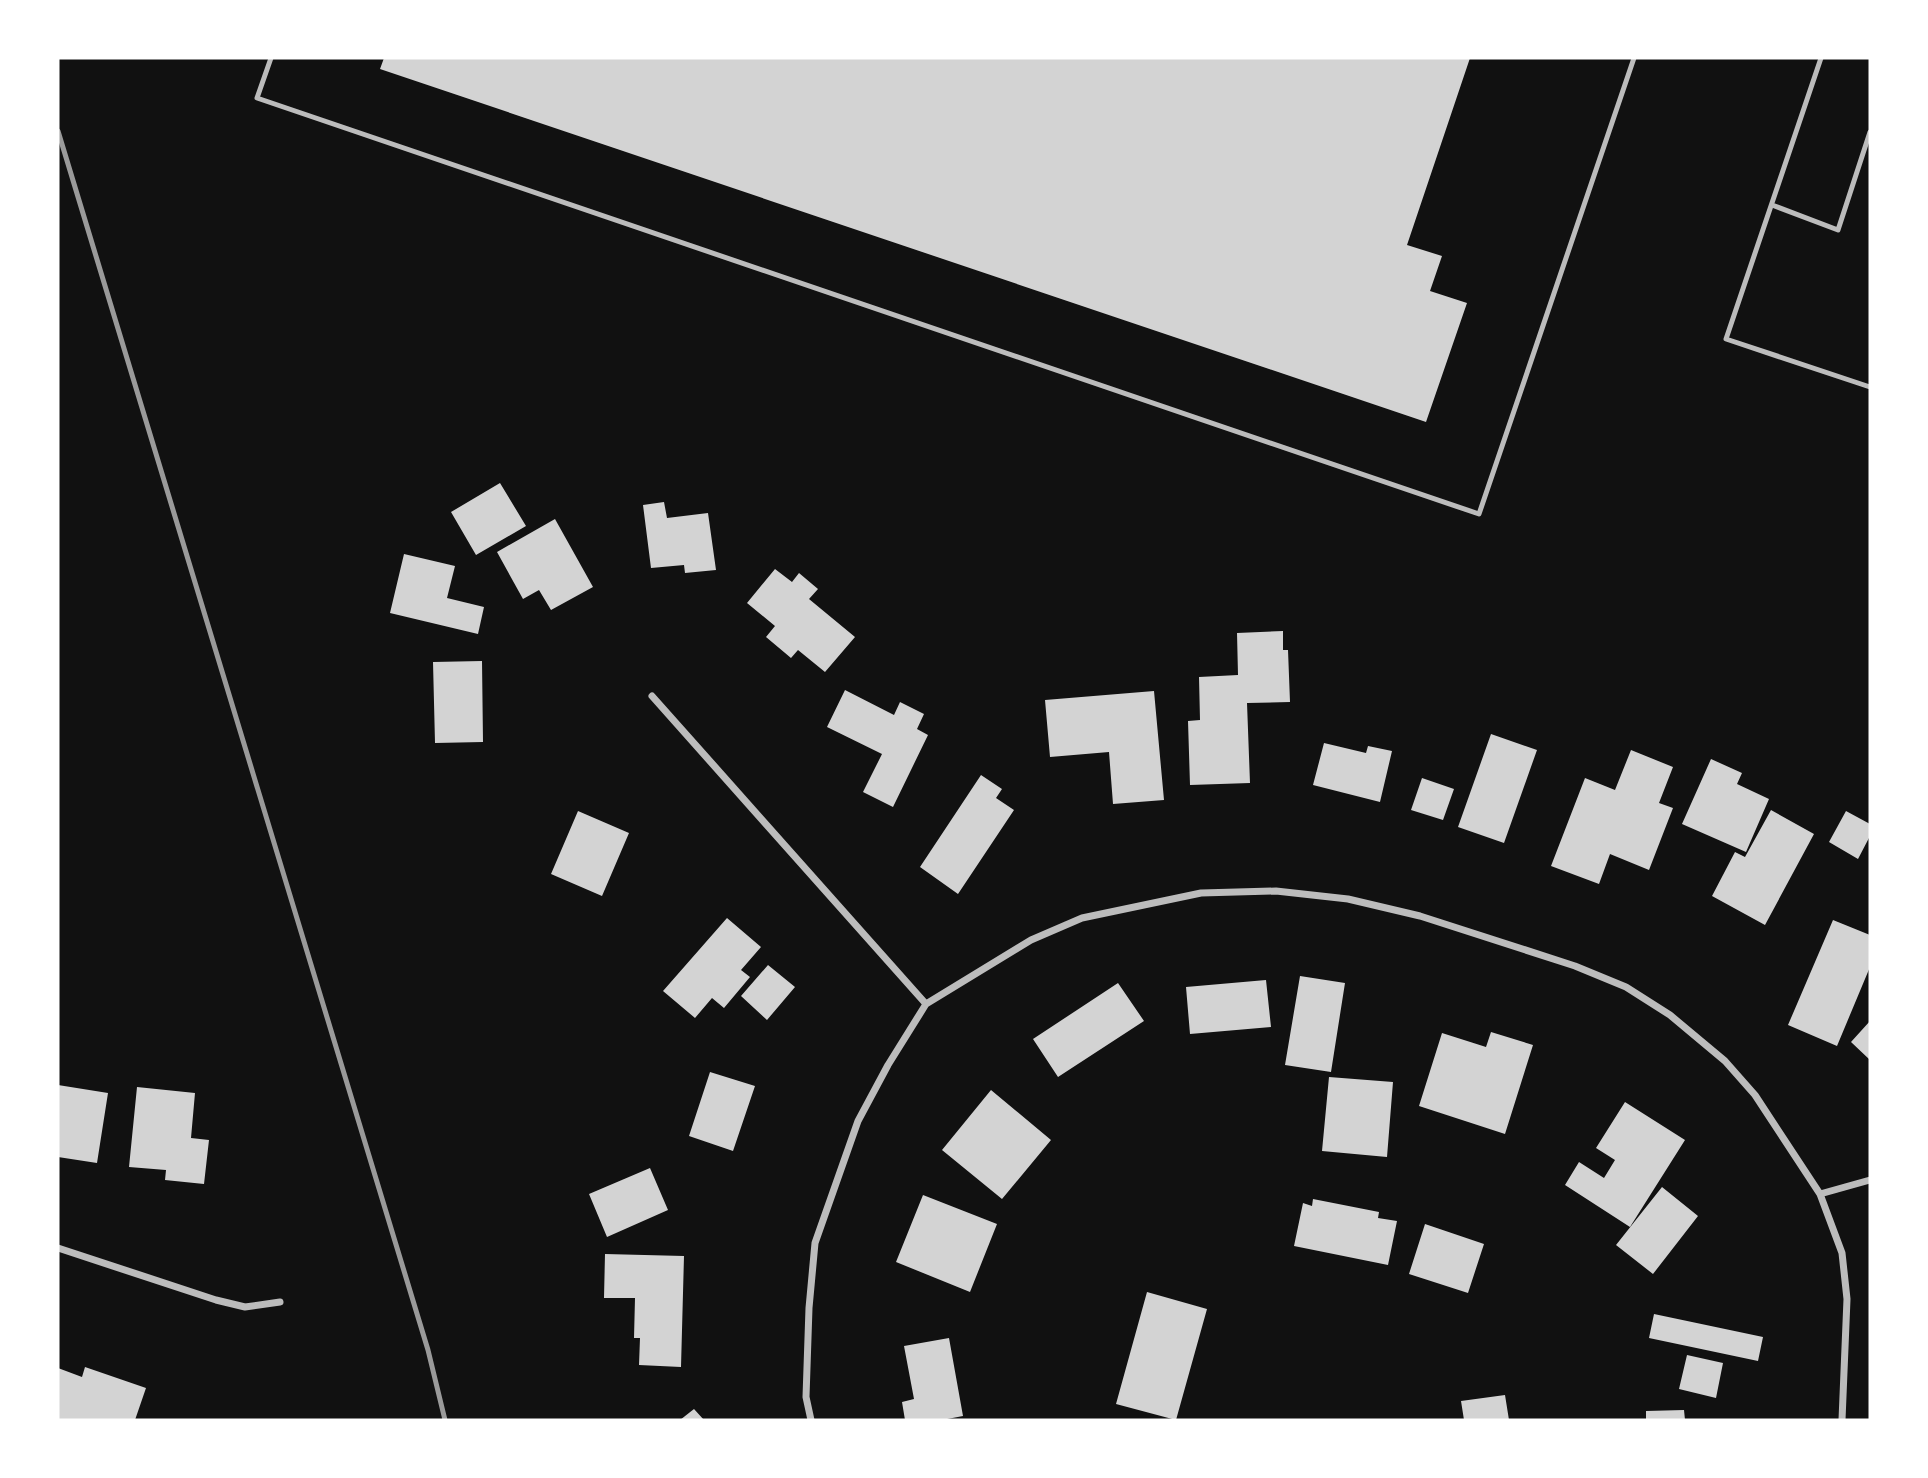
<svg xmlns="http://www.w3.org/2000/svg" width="1928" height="1478" font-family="'Nunito Sans',sans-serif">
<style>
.building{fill:#d3d3d3}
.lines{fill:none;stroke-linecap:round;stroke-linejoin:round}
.service{stroke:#bcbcbc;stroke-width:5}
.minor{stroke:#bcbcbc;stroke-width:7}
.rail{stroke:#9a9a9a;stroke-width:5}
</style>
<rect width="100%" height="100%" fill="#111"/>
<!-- building -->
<path class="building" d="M 384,58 L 1470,58 L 1407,245 L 1442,256 L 1430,291 L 1467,303 L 1426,422 L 380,69 Z
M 500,483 L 526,526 L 476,555 L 451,512 Z
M 664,502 L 667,518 L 708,513 L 716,570 L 685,573 L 684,565 L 651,568 L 643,505 Z
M 555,519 L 593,587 L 551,610 L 539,590 L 523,599 L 497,552 Z
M 404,554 L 455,566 L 447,598 L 484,607 L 478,634 L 390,613 Z
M 775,569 L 792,582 L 799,573 L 818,589 L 809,599 L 855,637 L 825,672 L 798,650 L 791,658 L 766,637 L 775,626 L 747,603 Z
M 1283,631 L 1283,650 L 1288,650 L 1290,702 L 1247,703 L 1250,783 L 1190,785 L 1188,721 L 1200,720 L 1199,677 L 1238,675 L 1237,633 Z
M 482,661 L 483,742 L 435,743 L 433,662 Z
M 845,690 L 894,715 L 900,702 L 924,714 L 917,729 L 928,735 L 893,807 L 863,792 L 882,754 L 827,727 Z
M 1154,691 L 1164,800 L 1113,804 L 1109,752 L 1050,757 L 1045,700 Z
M 1491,734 L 1537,750 L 1504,843 L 1458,827 Z
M 1324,743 L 1366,753 L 1368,746 L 1392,751 L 1380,802 L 1313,785 Z
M 1631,750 L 1673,767 L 1659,803 L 1673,808 L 1649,870 L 1610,854 L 1599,884 L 1551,866 L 1585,778 L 1615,790 Z
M 1711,759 L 1742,773 L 1737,784 L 1769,799 L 1746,852 L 1682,824 Z
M 981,775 L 1002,789 L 996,798 L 1014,810 L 958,894 L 920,867 Z
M 1422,778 L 1454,789 L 1443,820 L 1411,810 Z
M 1771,810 L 1814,834 L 1765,925 L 1712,896 L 1735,852 L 1745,857 Z
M 578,811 L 629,833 L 602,896 L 551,874 Z
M 1846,811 L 1870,824 L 1870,836 L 1858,859 L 1829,842 Z
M 727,918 L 761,947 L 741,970 L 750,977 L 724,1008 L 712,998 L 695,1018 L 663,991 Z
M 1833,920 L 1870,935 L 1870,967 L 1837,1046 L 1788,1025 Z
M 768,965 L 795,987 L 767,1020 L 741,996 Z
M 1300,976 L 1345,983 L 1331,1072 L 1285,1065 Z
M 1266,980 L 1271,1027 L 1190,1034 L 1186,987 Z
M 1118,983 L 1144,1021 L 1058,1077 L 1033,1039 Z
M 1870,1021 L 1870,1060 L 1851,1042 Z
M 1491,1032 L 1533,1045 L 1505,1134 L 1419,1106 L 1442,1033 L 1486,1047 Z
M 710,1072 L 755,1086 L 733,1151 L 689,1136 Z
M 1329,1077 L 1393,1082 L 1387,1157 L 1322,1151 Z
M 58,1085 L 108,1093 L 97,1163 L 58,1157 Z
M 137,1087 L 195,1093 L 191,1138 L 209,1140 L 204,1184 L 165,1180 L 166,1170 L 129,1167 Z
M 991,1090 L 1051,1140 L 1002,1199 L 942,1150 Z
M 1625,1102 L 1685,1140 L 1630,1227 L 1565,1185 L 1579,1162 L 1604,1178 L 1615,1160 L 1596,1148 Z
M 650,1168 L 668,1210 L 607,1237 L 589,1194 Z
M 1662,1187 L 1698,1216 L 1653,1274 L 1616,1245 Z
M 923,1195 L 997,1224 L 970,1292 L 896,1262 Z
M 1313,1199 L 1379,1212 L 1378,1218 L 1397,1221 L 1388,1265 L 1294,1246 L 1303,1203 L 1312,1206 Z
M 1425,1224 L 1484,1244 L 1468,1293 L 1409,1274 Z
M 605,1254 L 684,1256 L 681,1367 L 639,1365 L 640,1338 L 634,1338 L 635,1298 L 604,1298 Z
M 1147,1292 L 1207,1309 L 1176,1420 L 1116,1404 Z
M 1654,1314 L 1763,1337 L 1758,1361 L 1649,1338 Z
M 949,1338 L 963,1416 L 942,1420 L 905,1420 L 902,1402 L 914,1399 L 904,1346 Z
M 1687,1355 L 1723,1363 L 1716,1398 L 1679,1389 Z
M 85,1367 L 146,1388 L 135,1420 L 58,1420 L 58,1368 L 82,1377 Z
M 1505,1395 L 1509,1420 L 1464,1420 L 1461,1401 Z
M 694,1409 L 704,1420 L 680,1420 Z
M 1684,1410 L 1685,1420 L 1646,1420 L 1646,1411 Z"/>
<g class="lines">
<!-- service -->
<path class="service" d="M 271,58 L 257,98 L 1479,514 L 1634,58
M 1821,58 L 1726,339 L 1870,387
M 1772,205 L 1838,230 L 1870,132"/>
<!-- minor -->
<path class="minor" d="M 652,696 L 926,1004
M 1820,1194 L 1842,1253 L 1847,1299 L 1842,1420
M 58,1248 L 216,1300 L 245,1307 L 280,1302
M 811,1420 L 806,1397 L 809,1308 L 815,1243 L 858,1121 L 888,1065 L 926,1004 L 1031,940 L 1082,918 L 1201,893 L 1276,891 L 1348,899 L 1420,916 L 1575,966 L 1626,987 L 1670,1015 L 1725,1061 L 1755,1095 L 1820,1194 L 1870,1180"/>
<!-- rail -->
<path class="rail" d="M 58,131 L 428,1350 L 445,1420"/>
</g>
<!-- border -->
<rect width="1928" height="1478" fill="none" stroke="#ffffff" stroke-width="119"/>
</svg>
